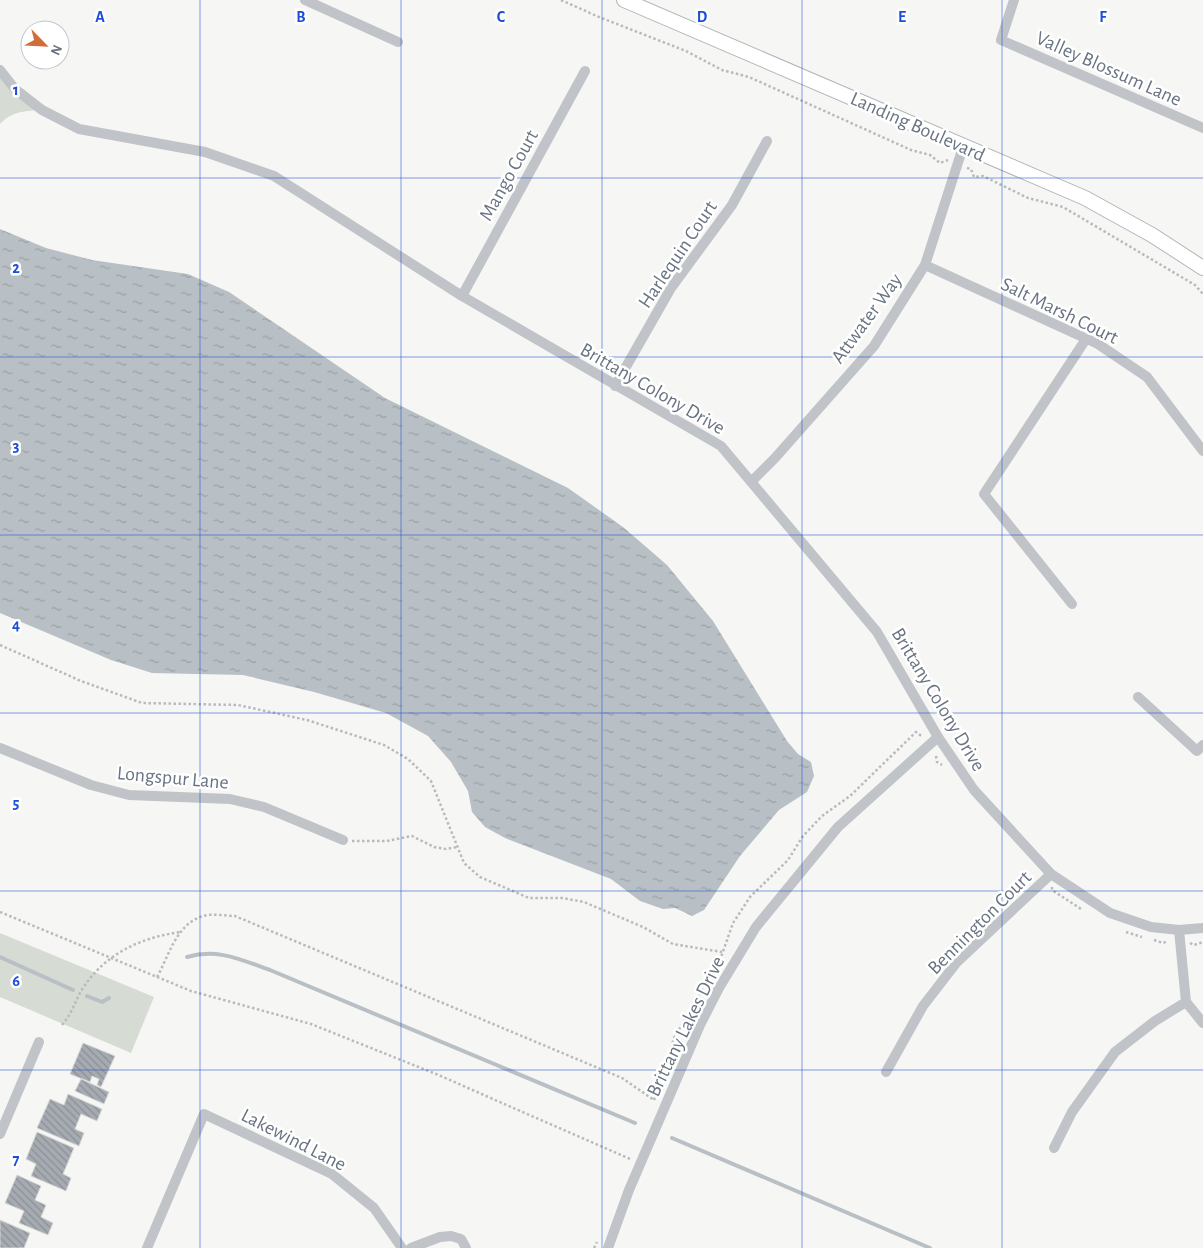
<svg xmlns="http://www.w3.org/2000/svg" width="1203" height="1248" font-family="'Alegreya Sans',sans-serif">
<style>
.green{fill:#d6dbd4}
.water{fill:url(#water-ripples)}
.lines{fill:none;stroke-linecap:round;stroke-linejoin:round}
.stream{stroke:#b8c0c6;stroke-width:4}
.building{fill:url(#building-back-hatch);stroke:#d8d8d7}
.secondary-casing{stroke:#b1b5ba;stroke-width:16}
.path{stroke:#b8babd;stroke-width:2.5;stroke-dasharray:2.5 2.5;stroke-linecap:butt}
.street{stroke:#c0c3c7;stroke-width:10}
.secondary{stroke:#fff;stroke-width:14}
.grid{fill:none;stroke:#1d4ed8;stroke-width:1;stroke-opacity:0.55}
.labels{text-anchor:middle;stroke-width:5;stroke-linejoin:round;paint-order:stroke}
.street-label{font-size:20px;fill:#697482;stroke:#fff}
.grid-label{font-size:16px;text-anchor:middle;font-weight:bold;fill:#1d4ed8;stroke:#fff;stroke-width:5;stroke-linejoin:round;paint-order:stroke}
</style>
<defs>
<pattern id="water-ripples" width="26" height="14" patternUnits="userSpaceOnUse" patternTransform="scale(1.25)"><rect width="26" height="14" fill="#b8c0c6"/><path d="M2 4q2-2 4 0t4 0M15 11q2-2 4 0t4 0" fill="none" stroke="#9aa1a6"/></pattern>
<pattern id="building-back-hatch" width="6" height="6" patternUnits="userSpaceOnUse" patternTransform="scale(1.25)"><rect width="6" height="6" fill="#a5abb1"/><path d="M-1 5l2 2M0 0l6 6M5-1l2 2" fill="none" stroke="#8a9095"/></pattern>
</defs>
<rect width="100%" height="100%" fill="#f6f7f4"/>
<!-- green -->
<path class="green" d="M 0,70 L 42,110 C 25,111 12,111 0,124 Z
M 0,933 L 154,997 L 131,1053 L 0,997 Z"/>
<!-- water -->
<path class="water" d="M 0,229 L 46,248 L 92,260 L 188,274 L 229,292 L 385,398 L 568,488 L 623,527 L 667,565 L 713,621 L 787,741 L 798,754 L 811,762 L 814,776 L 807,792 L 779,810 L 740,856 L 704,910 L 692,916 L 675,908 L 663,909 L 640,901 L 611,879 L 505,838 L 485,827 L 472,812 L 468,791 L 451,762 L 428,736 L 386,713 L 314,692 L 243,675 L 152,673 L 111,660 L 0,613 Z"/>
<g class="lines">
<!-- stream -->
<path class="stream" d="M 0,957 L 73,990
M 187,957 C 218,948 241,960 270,970 L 635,1123
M 87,996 L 102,1002 L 109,998
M 672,1138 L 930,1248"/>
</g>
<!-- building -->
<path class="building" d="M 83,1043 L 115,1056 L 101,1087 L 97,1085 L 99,1079 L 92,1076 L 90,1082 L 70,1074 Z
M 81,1079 L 109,1092 L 104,1104 L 75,1091 Z
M 68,1094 L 102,1109 L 97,1121 L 81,1114 L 75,1129 L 84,1133 L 79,1146 L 37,1128 L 50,1099 L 64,1105 Z
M 37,1132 L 74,1148 L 63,1174 L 71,1178 L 66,1191 L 31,1176 L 36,1164 L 26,1159 Z
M 17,1175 L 41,1186 L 35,1200 L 46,1205 L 41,1217 L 53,1223 L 48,1235 L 19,1223 L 24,1211 L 5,1203 Z
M 0,1220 L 30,1233 L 24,1248 L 0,1248 Z"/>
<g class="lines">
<defs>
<path id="secondary" d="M 624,0 L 1085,198 L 1152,235 L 1203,268"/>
</defs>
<!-- secondary casing -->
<use href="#secondary" class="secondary-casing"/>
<!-- path -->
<path class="path" d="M 561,0 L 599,17 L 686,51 L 722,70 L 749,77 L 911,150 L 930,155 L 940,163 L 948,160
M 967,168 L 971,169 L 974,177 L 983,176 L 1028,198 L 1063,207 L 1195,285 L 1203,294
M 0,645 L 81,681 L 142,703 L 238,705 L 307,720 L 384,745 L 408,759 L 431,781 L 464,863 L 480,877 L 529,898 L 562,898 L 584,902 L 643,927 L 673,944 L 722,952
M 936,756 L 937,762 L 942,765
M 352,841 L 387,841 L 412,836 L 434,847 L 446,849 L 457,847
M 1052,887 L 1052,890 L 1081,909
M 0,912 L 191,991 L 311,1024 L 436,1074 L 630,1159
M 1126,932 L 1142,937
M 1154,940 L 1163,943 L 1168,941
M 1190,943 L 1194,945 L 1203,942
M 157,977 C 169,956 176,924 203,916 C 212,913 226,916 235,916 L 622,1078 L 654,1100
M 62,1025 C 74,1011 76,997 85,985 C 108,952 143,937 181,932
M 654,1100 L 674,1038 L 720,960 L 733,923 L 750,897 L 788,860 L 803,836 L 822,816 L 850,796 L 916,732 L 923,737
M 594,1248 L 597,1242"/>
<!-- street -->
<path class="street" d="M 305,0 L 398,42
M 1014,0 L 1001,40 L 1203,128
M 0,70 L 15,89 L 42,110 L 79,129 L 205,152 L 274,176 L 462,296 L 721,446 L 877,632 L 938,737 L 974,790 L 1051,874 L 1110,913 L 1151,927 L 1179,930 L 1203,928
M 925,265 L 1098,344 L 1147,377 L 1203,451
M 462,296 L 585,71
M 615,386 L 671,288 L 732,205 L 767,141
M 751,482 L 775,458 L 874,346 L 925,265 L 963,147
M 1072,604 L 984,494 L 1086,339
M 1138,697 L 1197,751 L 1203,745
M 0,748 L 91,785 L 129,795 L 230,799 L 264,807 L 343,840
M 1179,930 L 1186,1002 L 1203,1023
M 886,1072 L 923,1006 L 957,962 L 1051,874
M 0,1134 L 39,1042
M 1054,1148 L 1072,1112 L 1115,1052 L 1155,1021 L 1186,1002
M 147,1248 L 204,1114 L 332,1174 L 374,1208 L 402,1248
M 411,1248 L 440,1237 L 451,1236 L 461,1239 L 466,1248
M 608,1248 L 629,1190 L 700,1025 L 719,988 L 756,927 L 838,827 L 938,737"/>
<!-- secondary -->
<use href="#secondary" class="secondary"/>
</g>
<!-- grid -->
<path class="grid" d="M 200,0 L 200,1248M 401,0 L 401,1248M 602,0 L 602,1248M 802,0 L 802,1248M 1002,0 L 1002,1248M 0,178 L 1203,178M 0,357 L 1203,357M 0,535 L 1203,535M 0,713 L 1203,713M 0,891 L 1203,891M 0,1070 L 1203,1070"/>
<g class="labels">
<!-- street labels -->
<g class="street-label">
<text transform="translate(1109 68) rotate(24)" y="7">Valley Blossum Lane</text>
<text transform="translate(918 126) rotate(24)" y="7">Landing Boulevard</text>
<text transform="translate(508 175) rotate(-61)" y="7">Mango Court</text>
<text transform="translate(677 254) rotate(-56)" y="7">Harlequin Court</text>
<text transform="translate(1060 310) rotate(26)" y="7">Salt Marsh Court</text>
<text transform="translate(866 318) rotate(-54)" y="7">Attwater Way</text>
<text transform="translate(653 388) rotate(30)" y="7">Brittany Colony Drive</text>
<text transform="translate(939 699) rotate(59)" y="7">Brittany Colony Drive</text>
<text transform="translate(173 777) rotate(5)" y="7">Longspur Lane</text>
<text transform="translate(979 922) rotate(-45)" y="7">Bennington Court</text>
<text transform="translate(685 1026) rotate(-64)" y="7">Brittany Lakes Drive</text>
<text transform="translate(294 1139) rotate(27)" y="7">Lakewind Lane</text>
</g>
</g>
<g class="grid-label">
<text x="100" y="22">A</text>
<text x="301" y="22">B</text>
<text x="501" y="22">C</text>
<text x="702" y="22">D</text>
<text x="902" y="22">E</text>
<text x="1103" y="22">F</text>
<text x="16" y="95">1</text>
<text x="16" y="273">2</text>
<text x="16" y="451">3</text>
<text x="16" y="630">4</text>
<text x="16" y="808">5</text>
<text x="16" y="986">6</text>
<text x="16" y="1165">7</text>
</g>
<!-- north arrow -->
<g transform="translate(45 45) rotate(114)"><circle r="24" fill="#ffffff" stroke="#c3c7cd"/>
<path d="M0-4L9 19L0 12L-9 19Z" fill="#cf6e3c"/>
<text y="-8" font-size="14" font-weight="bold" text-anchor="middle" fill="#697482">N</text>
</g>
</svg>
